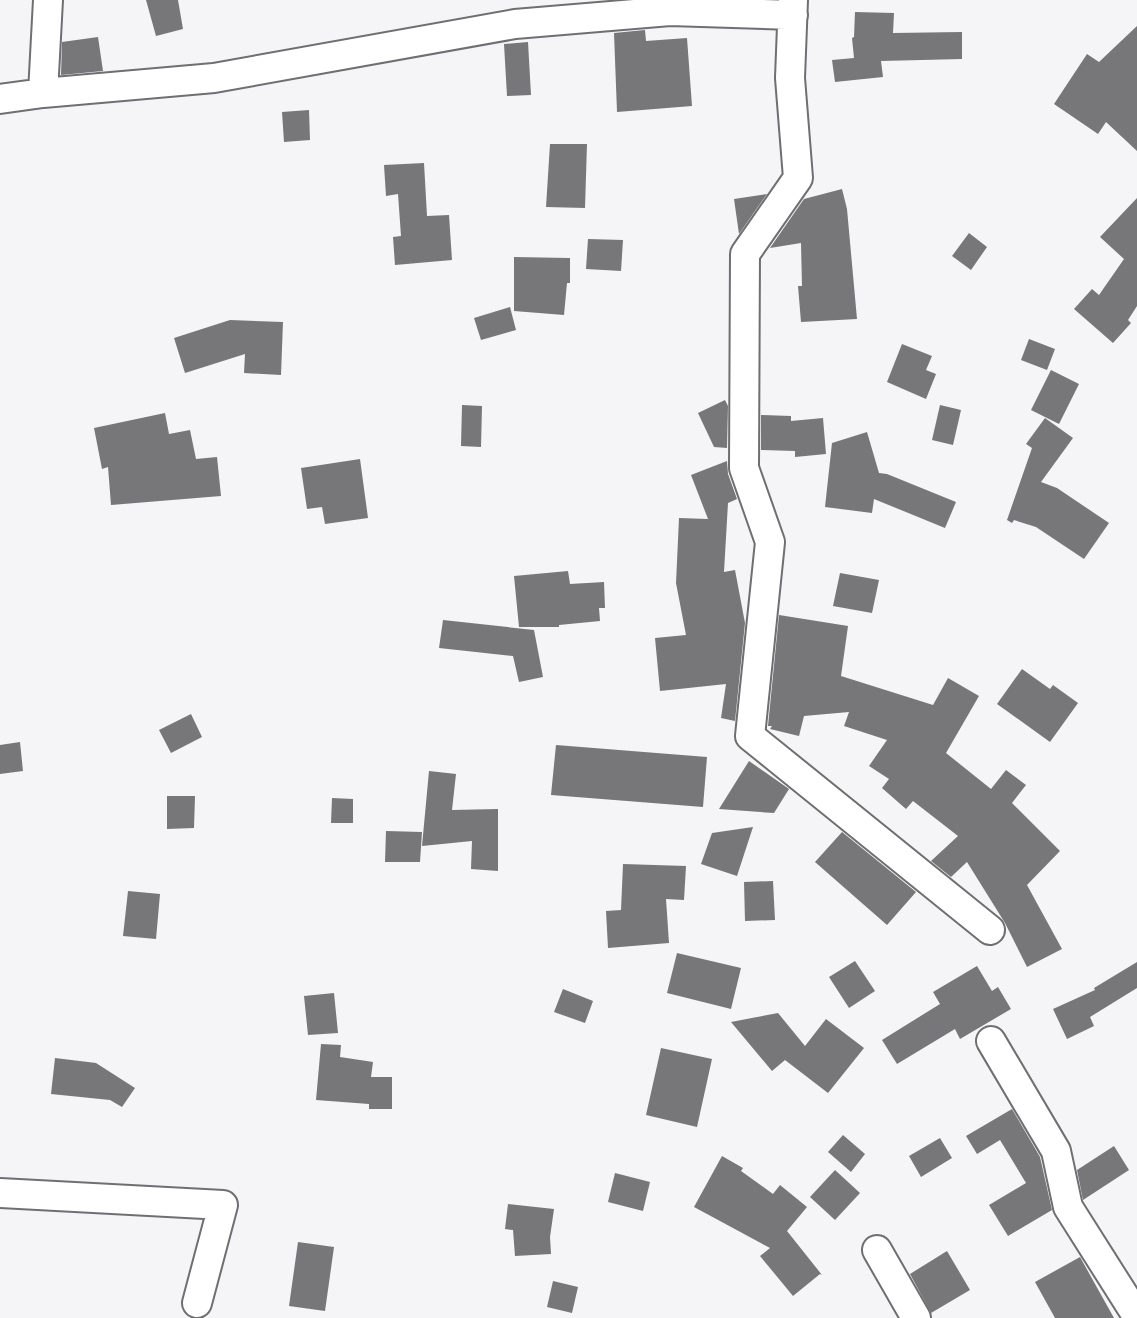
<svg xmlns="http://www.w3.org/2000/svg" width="1137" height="1318" font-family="'Sofia Sans Condensed',sans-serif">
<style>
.building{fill:#777679}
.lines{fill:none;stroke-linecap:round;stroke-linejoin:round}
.minor-casing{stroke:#6f6e70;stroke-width:32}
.minor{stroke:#fff;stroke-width:28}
</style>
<rect width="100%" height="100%" fill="#f5f4f7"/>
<!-- building -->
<path class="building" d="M 146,0 L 178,0 L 183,29 L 156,36 Z
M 855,12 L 894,13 L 893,33 L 962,32 L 962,59 L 881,61 L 883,77 L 835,82 L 832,60 L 854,58 L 852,38 L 854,37 Z
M 1137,26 L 1137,151 L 1106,122 L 1098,134 L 1054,104 L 1087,54 L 1099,62 Z
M 645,30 L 646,41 L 687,38 L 692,106 L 617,112 L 614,33 Z
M 98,37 L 103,71 L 61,75 L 62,42 Z
M 528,42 L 531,95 L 507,96 L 504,44 Z
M 309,110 L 310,140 L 284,142 L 282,112 Z
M 550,144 L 587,144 L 585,208 L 546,207 Z
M 424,163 L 427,216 L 449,215 L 452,260 L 395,265 L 393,237 L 401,236 L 398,194 L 386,196 L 384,165 Z
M 842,189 L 847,209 L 857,319 L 801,322 L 798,286 L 802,286 L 801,243 L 770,248 L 804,199 Z
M 767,194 L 739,234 L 734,199 Z
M 1137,198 L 1137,306 L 1128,320 L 1131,323 L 1113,343 L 1074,309 L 1092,289 L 1099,295 L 1124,259 L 1100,237 Z
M 969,233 L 987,247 L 971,270 L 952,256 Z
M 588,239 L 623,240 L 621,271 L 586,269 Z
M 514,257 L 570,258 L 570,283 L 567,283 L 564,315 L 514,311 Z
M 510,307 L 516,330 L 481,340 L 474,318 Z
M 230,320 L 283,322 L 281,375 L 244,373 L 245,354 L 185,373 L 174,338 Z
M 1029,339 L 1055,349 L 1047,370 L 1021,360 Z
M 902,344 L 932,356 L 926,370 L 936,374 L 926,399 L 887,382 Z
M 1051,370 L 1079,384 L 1059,424 L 1031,410 Z
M 725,400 L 728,406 L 727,448 L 714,447 L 698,413 Z
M 462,405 L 482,406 L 481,447 L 461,446 Z
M 940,405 L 961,410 L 953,445 L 932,440 Z
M 165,413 L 169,434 L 190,430 L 196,459 L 217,457 L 221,496 L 111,505 L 108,467 L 102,469 L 94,428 Z
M 761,415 L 791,416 L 791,421 L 823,418 L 826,454 L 795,457 L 795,451 L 761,450 Z
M 1045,418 L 1073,438 L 1041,482 L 1057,488 L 1109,523 L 1084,559 L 1036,527 L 1014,520 L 1012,523 L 1007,520 L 1032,448 L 1026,444 Z
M 867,432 L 879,473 L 887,474 L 956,502 L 945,528 L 874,499 L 872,513 L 825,507 L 832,443 Z
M 360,459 L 368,518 L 325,524 L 322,507 L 307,509 L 301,468 Z
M 727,461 L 728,474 L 737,499 L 728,503 L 724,572 L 735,570 L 745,623 L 735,721 L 721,718 L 726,684 L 660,691 L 655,638 L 686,635 L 676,583 L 679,518 L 708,519 L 691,475 Z
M 568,571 L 570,584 L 604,582 L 605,608 L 599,608 L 600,621 L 559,625 L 559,627 L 519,627 L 514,576 Z
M 840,573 L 879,580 L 872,613 L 833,606 Z
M 779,615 L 848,626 L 841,676 L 933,705 L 948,678 L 979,696 L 946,753 L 991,789 L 1006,770 L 1026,785 L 1012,803 L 1060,851 L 1027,885 L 1062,949 L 1027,967 L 1005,923 L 967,862 L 951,877 L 931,861 L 958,836 L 913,801 L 906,809 L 882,788 L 889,779 L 869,766 L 887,740 L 844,726 L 849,712 L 804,716 L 799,736 L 770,729 L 772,726 L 768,726 Z
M 443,620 L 534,630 L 543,677 L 519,682 L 513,656 L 439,648 Z
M 1022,669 L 1050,689 L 1053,685 L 1078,703 L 1050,742 L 997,704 Z
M 191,714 L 202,737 L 171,753 L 159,730 Z
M 20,742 L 23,771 L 0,774 L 0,745 Z
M 556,745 L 707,757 L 703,807 L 551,795 Z
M 749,761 L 789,789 L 774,813 L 719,809 Z
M 429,771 L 456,774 L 452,810 L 498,809 L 498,871 L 471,869 L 472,841 L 422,846 Z
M 167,796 L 195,796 L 194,828 L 167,829 Z
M 332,798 L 353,799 L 353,823 L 331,823 Z
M 753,827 L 737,876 L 701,864 L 712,833 Z
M 386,831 L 422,832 L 420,862 L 385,862 Z
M 842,832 L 916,892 L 887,925 L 815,862 Z
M 623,864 L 686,866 L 684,900 L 666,899 L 669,943 L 608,948 L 606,911 L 621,910 Z
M 773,881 L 775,920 L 745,921 L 744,882 Z
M 128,891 L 160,894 L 156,939 L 123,936 Z
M 677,953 L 741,968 L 731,1009 L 667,993 Z
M 855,961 L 875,991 L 849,1008 L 829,977 Z
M 1137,962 L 1137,988 L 1090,1017 L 1094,1026 L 1067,1039 L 1053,1009 L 1095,990 L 1094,988 Z
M 977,966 L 992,991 L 998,987 L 1011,1009 L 960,1039 L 955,1029 L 897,1064 L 882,1040 L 940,1004 L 933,992 Z
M 563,989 L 593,1001 L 585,1023 L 554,1012 Z
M 334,993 L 338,1033 L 308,1035 L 304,996 Z
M 778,1013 L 805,1046 L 826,1019 L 864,1048 L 828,1093 L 785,1060 L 772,1071 L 731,1022 Z
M 321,1044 L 341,1045 L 340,1057 L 373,1062 L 371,1077 L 392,1077 L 392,1109 L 369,1109 L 369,1104 L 316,1100 Z
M 661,1048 L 712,1059 L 697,1127 L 646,1115 Z
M 55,1058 L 96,1063 L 135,1088 L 122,1107 L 110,1100 L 51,1094 Z
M 1012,1109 L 1040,1157 L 1052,1210 L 1008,1236 L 989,1205 L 1026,1183 L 1000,1140 L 977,1154 L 966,1136 Z
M 843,1135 L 865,1154 L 851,1172 L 828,1152 Z
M 940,1138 L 952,1158 L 921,1177 L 909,1156 Z
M 1114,1146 L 1129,1170 L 1083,1200 L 1077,1170 Z
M 722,1156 L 743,1168 L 741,1171 L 773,1194 L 780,1185 L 807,1207 L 787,1231 L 822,1275 L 820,1274 L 793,1296 L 760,1256 L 770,1248 L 694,1207 Z
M 835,1170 L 860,1193 L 835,1220 L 810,1197 Z
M 615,1173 L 650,1182 L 643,1211 L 608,1202 Z
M 508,1204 L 554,1209 L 550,1237 L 551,1254 L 515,1256 L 513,1230 L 505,1229 Z
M 298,1242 L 334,1247 L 325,1311 L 289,1306 Z
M 947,1251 L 970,1290 L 931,1313 L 910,1274 Z
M 1080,1257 L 1114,1318 L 1055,1318 L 1035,1282 Z
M 553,1281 L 578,1287 L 572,1313 L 547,1307 Z"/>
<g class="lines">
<defs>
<path id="minor" d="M 793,0 L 790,78 L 798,178 L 745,254 L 744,468 L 770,542 L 750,736 L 990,930
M 43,93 L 48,0
M 0,99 L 43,93 L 214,78 L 515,24 L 670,11 L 793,15
M 991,1041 L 1056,1151 L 1068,1207 L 1137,1316
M 0,1193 L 223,1205 L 197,1303
M 877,1250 L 916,1318"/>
</defs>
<!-- minor casing -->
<use href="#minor" class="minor-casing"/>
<!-- minor -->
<use href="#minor" class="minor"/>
</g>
</svg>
